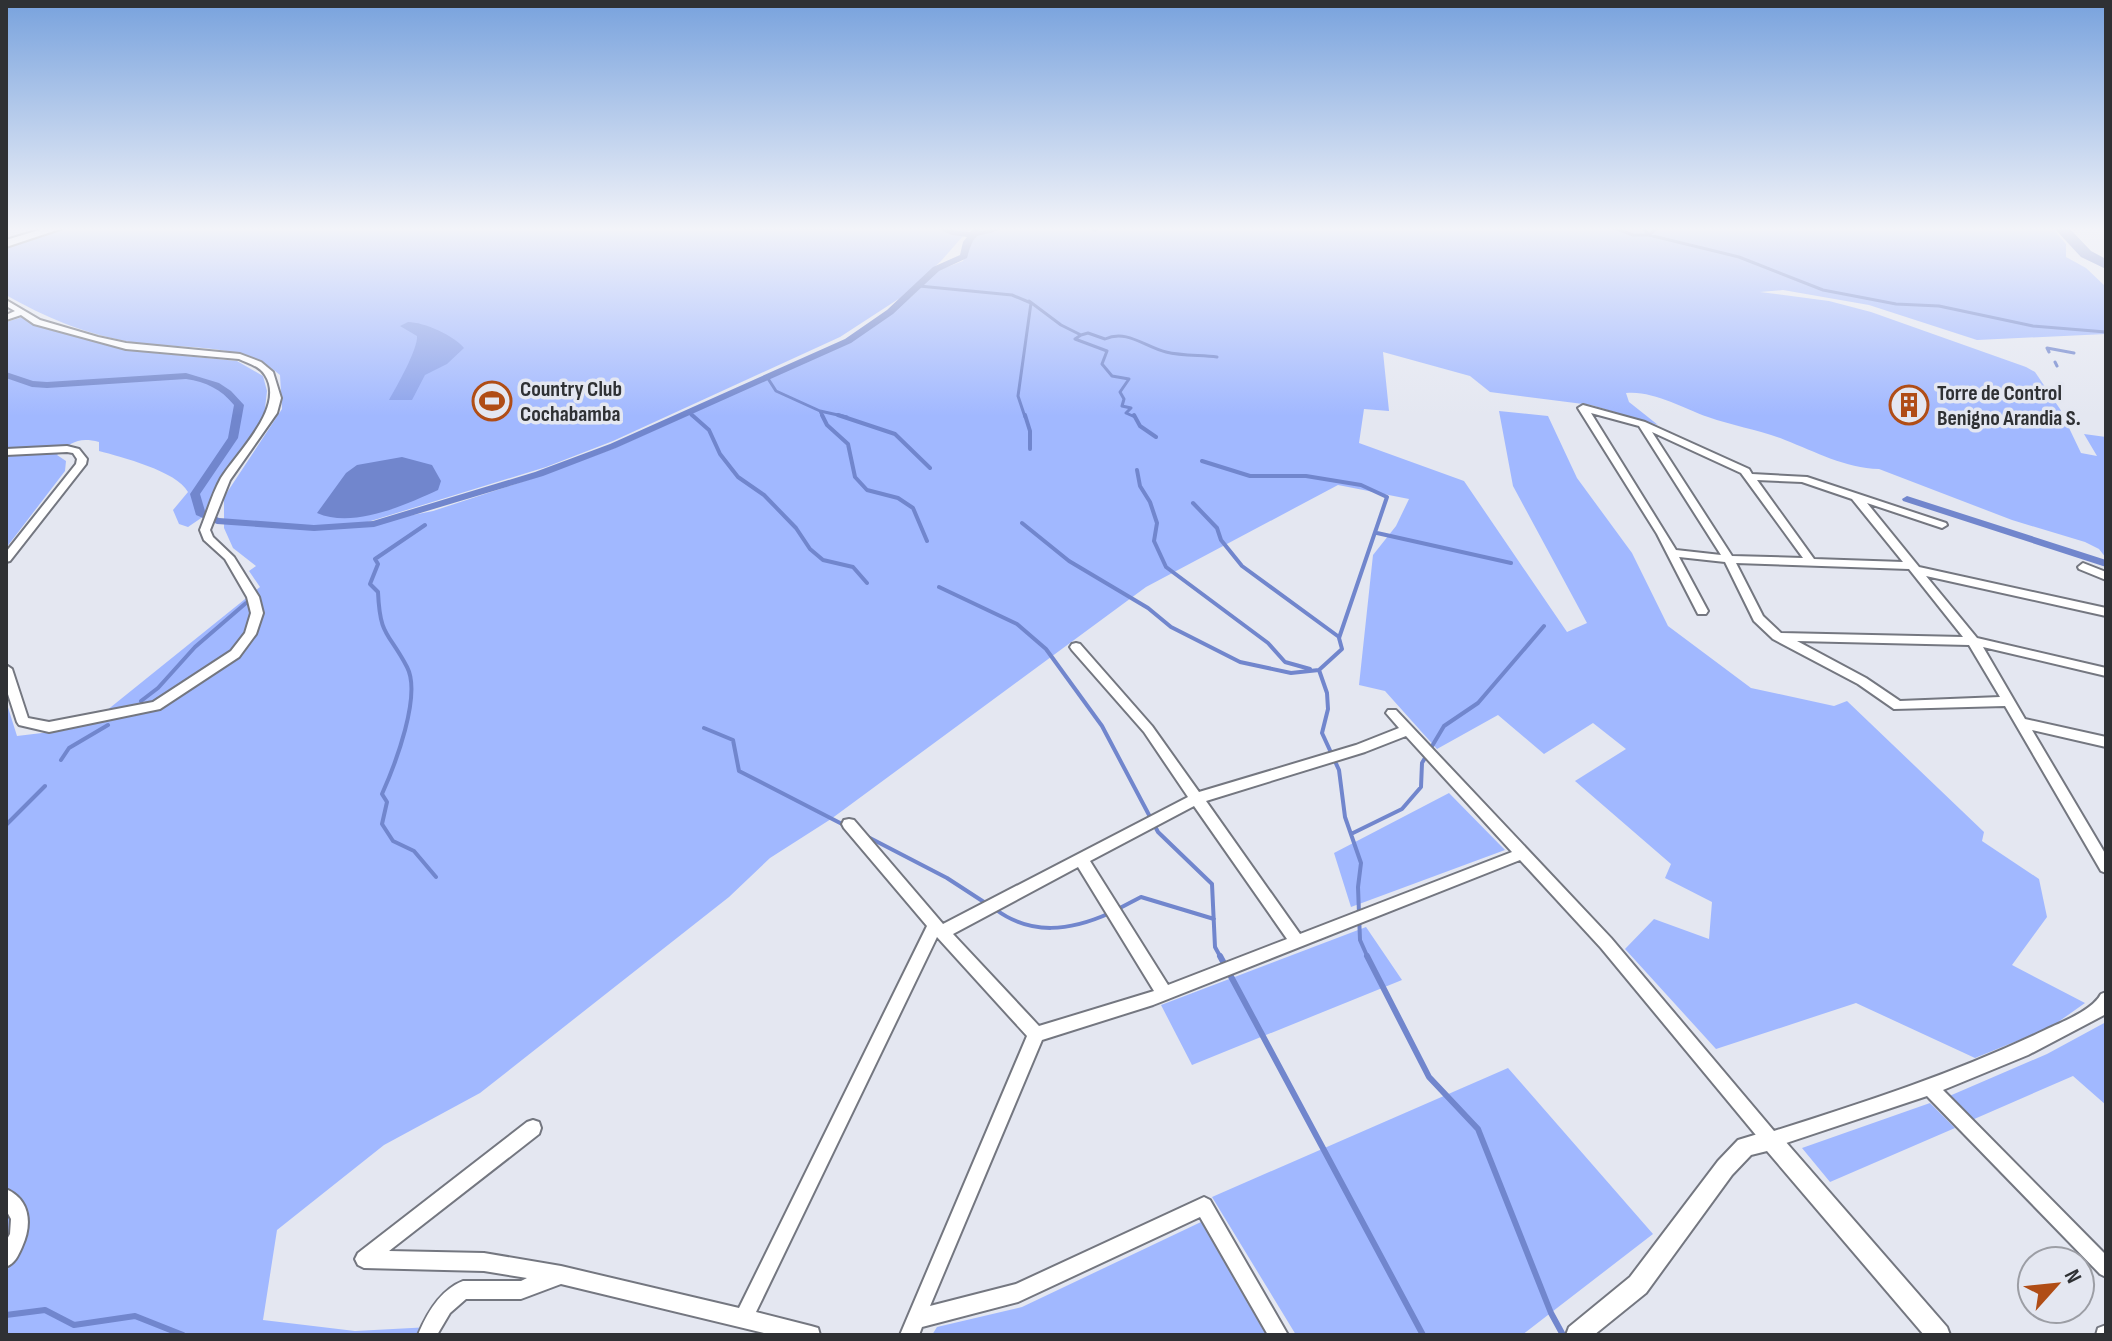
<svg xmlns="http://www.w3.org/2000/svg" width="2112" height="1341" font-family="'Sofia Sans Condensed',sans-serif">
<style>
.green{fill:#a1b8ff}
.forest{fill:#8ba2eb}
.water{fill:#7186cd}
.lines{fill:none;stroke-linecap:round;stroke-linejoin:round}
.stream-far2{stroke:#7186cd;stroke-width:3}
.stream-far1{stroke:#7186cd;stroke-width:4}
.stream{stroke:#7186cd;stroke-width:6}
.canal{fill:#7186cd;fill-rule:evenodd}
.river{fill:#7186cd;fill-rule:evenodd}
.minor-casing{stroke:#747780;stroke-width:4}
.tertiary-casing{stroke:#747780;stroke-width:4}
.primary-casing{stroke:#747780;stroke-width:4}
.minor{fill:#fff;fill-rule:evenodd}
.tertiary{fill:#fff;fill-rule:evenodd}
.primary{fill:#fff;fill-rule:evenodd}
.labels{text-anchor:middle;stroke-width:7;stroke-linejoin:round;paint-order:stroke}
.far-poi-label{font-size:22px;font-weight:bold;fill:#2f3134;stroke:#e4e7f1;text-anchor:start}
</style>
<rect width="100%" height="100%" fill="#e4e7f1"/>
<!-- green -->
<path class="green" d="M 67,228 L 970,228 L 941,261 L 900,298 L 840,337 L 613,441 L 546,467 L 348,528 L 433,511 L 540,476 L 615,448 L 849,342 L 911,297 L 939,270 L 963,261 L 979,228 L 2052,228 L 2066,244 L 2066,257 L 2086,268 L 2106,287 L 2106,334 L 1977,340 L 1869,305 L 1783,290 L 1760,292 L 1829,301 L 1871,312 L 2026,367 L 2035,372 L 2060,409 L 2081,453 L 2097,456 L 2084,434 L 2106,437 L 2106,558 L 2099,549 L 2085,542 L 2012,520 L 1879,469 C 1845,468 1816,452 1785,440 C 1760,430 1733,426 1708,417 C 1683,408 1652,390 1626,393 L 1629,402 L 1658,425 L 1591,405 L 1490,392 L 1470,376 L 1383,352 L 1389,411 L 1364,409 L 1359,443 L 1464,481 L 1567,632 L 1587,623 L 1513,486 L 1499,411 L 1548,416 L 1577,478 L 1632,553 L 1668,626 L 1751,688 L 1834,706 L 1847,701 L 1984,832 L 1982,841 L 2039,879 L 2047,917 L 2012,965 L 2085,1003 L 2051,1027 L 1975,1058 L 1856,1003 L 1716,1049 L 1625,949 L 1654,919 L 1709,939 L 1712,902 L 1665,878 L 1671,864 L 1575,781 L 1626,749 L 1593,723 L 1544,754 L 1498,715 L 1437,749 L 1385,691 L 1359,685 L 1373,555 L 1396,526 L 1409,499 L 1338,485 L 1146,587 L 831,819 L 770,858 L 729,897 L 480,1093 L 384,1145 L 277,1230 L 263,1320 L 355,1331 L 431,1327 L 427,1335 L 6,1335 L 6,701 L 17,736 L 67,730 L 106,711 L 260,587 L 249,571 L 256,566 L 233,548 L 224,528 L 224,497 L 282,409 L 280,375 C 238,339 178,351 126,341 C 80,332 47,318 6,295 L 6,248 Z
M 23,317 L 32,324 L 125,350 L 237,361 L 263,376 L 267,391 L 264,417 L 219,479 L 210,512 L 188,527 L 179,524 L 173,510 L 188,492 C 177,471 121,457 99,451 L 99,442 C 79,437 71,442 57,455 L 66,461 L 65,471 L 6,548 L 6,322 Z
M 1449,793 L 1505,850 L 1351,907 L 1334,853 Z
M 1366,927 L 1402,980 L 1192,1065 L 1161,1005 Z
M 2106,1022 L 2106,1105 L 2073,1076 L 1972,1120 L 1947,1097 L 2047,1054 Z
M 1508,1068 L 1653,1234 L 1522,1335 L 1296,1335 L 1212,1197 Z
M 1930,1103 L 1955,1128 L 1830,1182 L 1802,1148 Z
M 1201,1222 L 1266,1335 L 932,1335 L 937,1327 L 1022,1307 Z"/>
<!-- forest -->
<path class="forest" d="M 408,322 C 424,322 455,336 464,348 L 447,364 L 425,375 L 412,400 L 389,400 C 397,386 418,349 417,336 L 400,326 Z"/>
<!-- water -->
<path class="water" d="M 402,457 L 432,465 L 441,481 L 438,490 C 405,505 353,529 317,513 L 346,473 L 357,465 Z"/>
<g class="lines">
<!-- stream-far2 -->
<path class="stream-far2" d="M 1614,228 L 1633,235 L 1649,235 L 1739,257 L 1823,290 L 1896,304 L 1939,306 L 2033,326 L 2106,332
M 1643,228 L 1649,235 L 1657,228
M 919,286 L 1012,295 L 1031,303 L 1018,396 L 1025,417
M 1029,301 L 1061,325 L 1081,335 L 1075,339 L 1107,351 L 1102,364 L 1112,376 L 1129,379 L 1120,392 L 1124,399 L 1122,406 L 1131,408 L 1126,413 L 1135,417
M 1081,335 L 1088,333 L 1105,339 C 1127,329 1145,347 1166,352 C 1182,356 1201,355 1217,357
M 2049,352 L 2047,348 L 2074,353
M 2055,362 L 2057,366
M 767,377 L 776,391 L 820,411 L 823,417
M 820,411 L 847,417
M 688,412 L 694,417"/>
<!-- stream-far1 -->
<path class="stream-far1" d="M 692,415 L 709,430 L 720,454 L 738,477 L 764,495 L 796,528 L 810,549 L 823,560 L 853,567 L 867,583
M 822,415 L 827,425 L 848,444 L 855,477 L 867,490 L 898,498 L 913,508 L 927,541
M 838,415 L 895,434 L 930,468
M 1025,415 L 1030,431 L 1030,449
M 1134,415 L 1140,426 L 1156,437
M 1202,461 L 1250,476 L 1306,476 L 1361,485 L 1387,497 L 1339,638 L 1342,649 L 1319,670 L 1327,693 L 1328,709 L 1322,733 L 1339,770 L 1345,817 L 1361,863 L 1358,887 L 1360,940 L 1368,958
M 1137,470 L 1140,486 L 1150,502 L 1157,523 L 1154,541 L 1166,567 L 1268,643 L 1285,662 L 1310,669
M 1193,503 L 1217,528 L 1221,540 L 1242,566 L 1339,637
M 1022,523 L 1069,561 L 1148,608 L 1171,627 L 1240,662 L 1291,673 L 1319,670
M 425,525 L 375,559 L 378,564 L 370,584 L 378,592 C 380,637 388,631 407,667 C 422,695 395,765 382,794 L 387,802 L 382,824 L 393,841 L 414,851 L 436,877
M 1377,533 L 1511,563
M 939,587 L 1017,624 L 1046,649 L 1102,726 L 1158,832 L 1212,884 L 1215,947 L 1221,958
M 141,701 L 158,688 L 195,647 L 246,603
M 704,728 L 733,740 L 739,771 L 844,825
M 61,760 L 69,748 L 108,725
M 6,825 L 45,786
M 1351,834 L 1402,809 L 1421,787 L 1422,763 L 1444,726 L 1478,703 L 1544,626
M 866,836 L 947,878 L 987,904
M 995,909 C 1031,936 1070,931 1110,913
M 1118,909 L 1141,897 L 1214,919"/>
<!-- stream -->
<path class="stream" d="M 1220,956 L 1423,1335
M 1367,956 L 1429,1077 L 1478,1129 L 1551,1313 L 1563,1335
M 6,1315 L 45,1310 L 74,1325 L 135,1316 L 183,1335"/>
<!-- canal -->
<path class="canal" d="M 741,228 L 785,228 L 781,230 L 745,230 Z
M 787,228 L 845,228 L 841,230 L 791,230 Z
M 936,228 C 948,228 958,232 970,232 L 973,228 L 981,228 L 979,231 L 1003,228 C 977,241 977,225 967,258 L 939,271 L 893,314 L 851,343 L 616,448 L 543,476 L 374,527 L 314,531 L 217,524 L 196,515 L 190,494 L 228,438 L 234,405 C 221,389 206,382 186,379 L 47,388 L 32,387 L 6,378 L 6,372 L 33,381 L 47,382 L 186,373 L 219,383 L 231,391 L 244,405 L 238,438 L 200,494 L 205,511 L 219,518 L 314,525 L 373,521 L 535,472 L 610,444 L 845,339 L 887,310 L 933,267 L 960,255 L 963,242 L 967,237 L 952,235 Z
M 1085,228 L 1096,228 L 1099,230 L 1095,232 Z
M 1907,496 L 2106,560 L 2106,567 L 1903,501 L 1902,499 Z"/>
<!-- river -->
<path class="river" d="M 2054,228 L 2069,228 L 2091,251 L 2106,259 L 2106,269 L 2081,257 Z"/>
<defs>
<path id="minor" d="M 6,300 L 40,320 L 98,337 L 126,343 L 240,354 L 261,362 L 273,372 L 281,398 L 277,413 L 230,480 L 210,530 L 213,537 L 234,557 L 259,597 L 263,613 L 256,634 L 239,657 L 160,709 L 49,732 L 19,725 L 17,722 L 6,688 L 6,665 L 12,669 L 28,718 L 49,722 L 153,702 L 231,651 L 245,633 L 251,613 L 247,597 L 225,559 L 204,540 L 200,530 C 207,513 212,494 221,478 C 237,452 286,407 265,375 C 260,366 247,363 239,359 L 126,349 L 34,324 L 21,315 L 6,320 L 6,315 L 15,311 L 6,306 Z
M 1583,405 L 1645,422 L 1749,469 L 1752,474 L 1807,477 L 1946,523 L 1947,525 L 1942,528 L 1867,503 L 1919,567 L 2106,608 L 2106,616 L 1926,576 L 1977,638 L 2106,668 L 2106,676 L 1983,647 L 2025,719 L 2106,737 L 2106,747 L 2032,730 L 2106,855 L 2106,873 L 2101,871 L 2005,706 L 1894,709 L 1858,684 L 1773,639 L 1754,621 L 1725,562 L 1679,557 L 1708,611 L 1706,614 L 1698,614 L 1657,534 L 1578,408 ZM 1591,413 L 1639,426 L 1721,555 L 1676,550 ZM 1652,432 L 1741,473 L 1803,558 L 1732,556 ZM 1757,480 L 1802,482 L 1852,499 L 1903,562 L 1814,559 ZM 1736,563 L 1909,569 L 1963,637 L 1781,633 L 1763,616 ZM 1797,641 L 1969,645 L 2000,697 L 1900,701 L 1866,678 Z
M 67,446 L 79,449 L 87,459 L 86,464 L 10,561 L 6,562 L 6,552 L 76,464 L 77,459 L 73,453 L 67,452 L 6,455 L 6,449 Z
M 2083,563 L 2106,572 L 2106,580 L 2079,569 L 2078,567 Z
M 1076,643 L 1080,644 L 1152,726 L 1199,792 L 1356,745 L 1399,728 L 1386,713 L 1388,710 L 1396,710 L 1611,938 L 1774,1131 C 1866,1102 1958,1072 2045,1030 C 2062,1022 2093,1010 2101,994 L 2106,992 L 2106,1014 L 2028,1055 L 1943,1090 L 2106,1255 L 2106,1277 L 2100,1274 L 1927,1096 L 1771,1148 L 1765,1146 L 1601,948 L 1520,860 L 1153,1005 L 1042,1040 L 930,1306 L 1016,1284 L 1204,1197 L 1210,1200 L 1288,1335 L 1268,1335 L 1200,1217 L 1018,1302 L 922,1327 L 919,1335 L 900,1335 L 1027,1036 L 937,937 L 756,1312 L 811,1326 L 818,1328 L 820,1335 L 772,1335 L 561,1284 L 521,1299 L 466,1299 L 450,1313 L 437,1335 L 418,1335 C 427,1313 440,1290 463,1281 L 521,1281 L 527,1278 L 484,1271 L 364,1268 L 358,1265 L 355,1259 L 358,1253 L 527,1122 L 533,1120 L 539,1122 L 541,1128 L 539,1134 L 389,1251 L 484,1253 L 561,1266 L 739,1308 L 927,926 L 844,828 L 842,824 L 844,820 L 849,819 L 854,820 L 943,924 L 1188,797 L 1144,732 L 1072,650 L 1070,647 L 1072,644 ZM 1406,736 L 1512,852 L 1300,934 L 1206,801 L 1365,752 ZM 1194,806 L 1287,939 L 1168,985 L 1090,861 ZM 1078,867 L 1154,991 L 1039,1026 L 953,934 Z
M 6,1189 C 31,1200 32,1225 22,1247 C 18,1256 15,1263 6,1267 L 6,1241 L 10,1234 L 11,1219 L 6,1210 Z
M 2106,1325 L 2106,1335 L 2096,1335 L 2098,1328 Z"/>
<path id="tertiary" d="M 1771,1130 L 1778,1133 L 1947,1327 L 1950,1335 L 1924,1335 L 1767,1151 L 1751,1155 L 1732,1175 L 1646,1293 L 1594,1335 L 1566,1335 L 1569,1327 L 1630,1277 L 1718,1161 L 1738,1140 Z"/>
<path id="primary" d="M 46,228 L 63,228 L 6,247 L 6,240 Z"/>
</defs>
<!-- minor casing -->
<use href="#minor" class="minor-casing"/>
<!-- tertiary casing -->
<use href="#tertiary" class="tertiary-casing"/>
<!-- primary casing -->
<use href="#primary" class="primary-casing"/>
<!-- minor -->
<use href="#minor" class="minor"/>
<!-- tertiary -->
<use href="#tertiary" class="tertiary"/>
<!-- primary -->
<use href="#primary" class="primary"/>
</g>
<!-- sky -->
<linearGradient id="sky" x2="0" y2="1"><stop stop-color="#78a2dd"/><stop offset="0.55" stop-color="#f3f4f9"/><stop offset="1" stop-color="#f3f4f9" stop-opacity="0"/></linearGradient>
<rect width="2112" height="416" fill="url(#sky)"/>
<!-- icons -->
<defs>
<symbol id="stadium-ring" viewBox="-11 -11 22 22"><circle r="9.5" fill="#e4e7f1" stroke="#b04d16" stroke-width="1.5"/><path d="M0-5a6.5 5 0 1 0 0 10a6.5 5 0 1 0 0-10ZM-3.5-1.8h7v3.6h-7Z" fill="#b04d16"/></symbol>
<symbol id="building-ring" viewBox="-11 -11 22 22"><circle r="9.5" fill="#e4e7f1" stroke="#b04d16" stroke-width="1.5"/><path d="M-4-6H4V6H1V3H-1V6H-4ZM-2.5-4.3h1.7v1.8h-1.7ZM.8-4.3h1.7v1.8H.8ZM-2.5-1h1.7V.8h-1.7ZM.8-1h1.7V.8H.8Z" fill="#b04d16"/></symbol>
</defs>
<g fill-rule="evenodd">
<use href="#stadium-ring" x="470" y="379" width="44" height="44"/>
<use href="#building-ring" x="1887" y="383" width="44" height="44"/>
</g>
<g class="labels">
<!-- far-poi labels -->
<g class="far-poi-label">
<text x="520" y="396">Country Club<tspan x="520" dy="25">Cochabamba</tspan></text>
<text x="1937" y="400">Torre de Control<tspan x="1937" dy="25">Benigno Arandia S.</tspan></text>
</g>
</g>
<!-- border -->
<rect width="2112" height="1341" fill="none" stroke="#2f3134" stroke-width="16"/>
<!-- north arrow -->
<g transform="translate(2056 1285) rotate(63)"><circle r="38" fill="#e4e7f1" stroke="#9c9ea5" stroke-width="2"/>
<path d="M0-6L14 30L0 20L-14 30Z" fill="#b04d16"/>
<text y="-12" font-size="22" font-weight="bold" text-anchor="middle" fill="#2f3134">N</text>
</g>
</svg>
